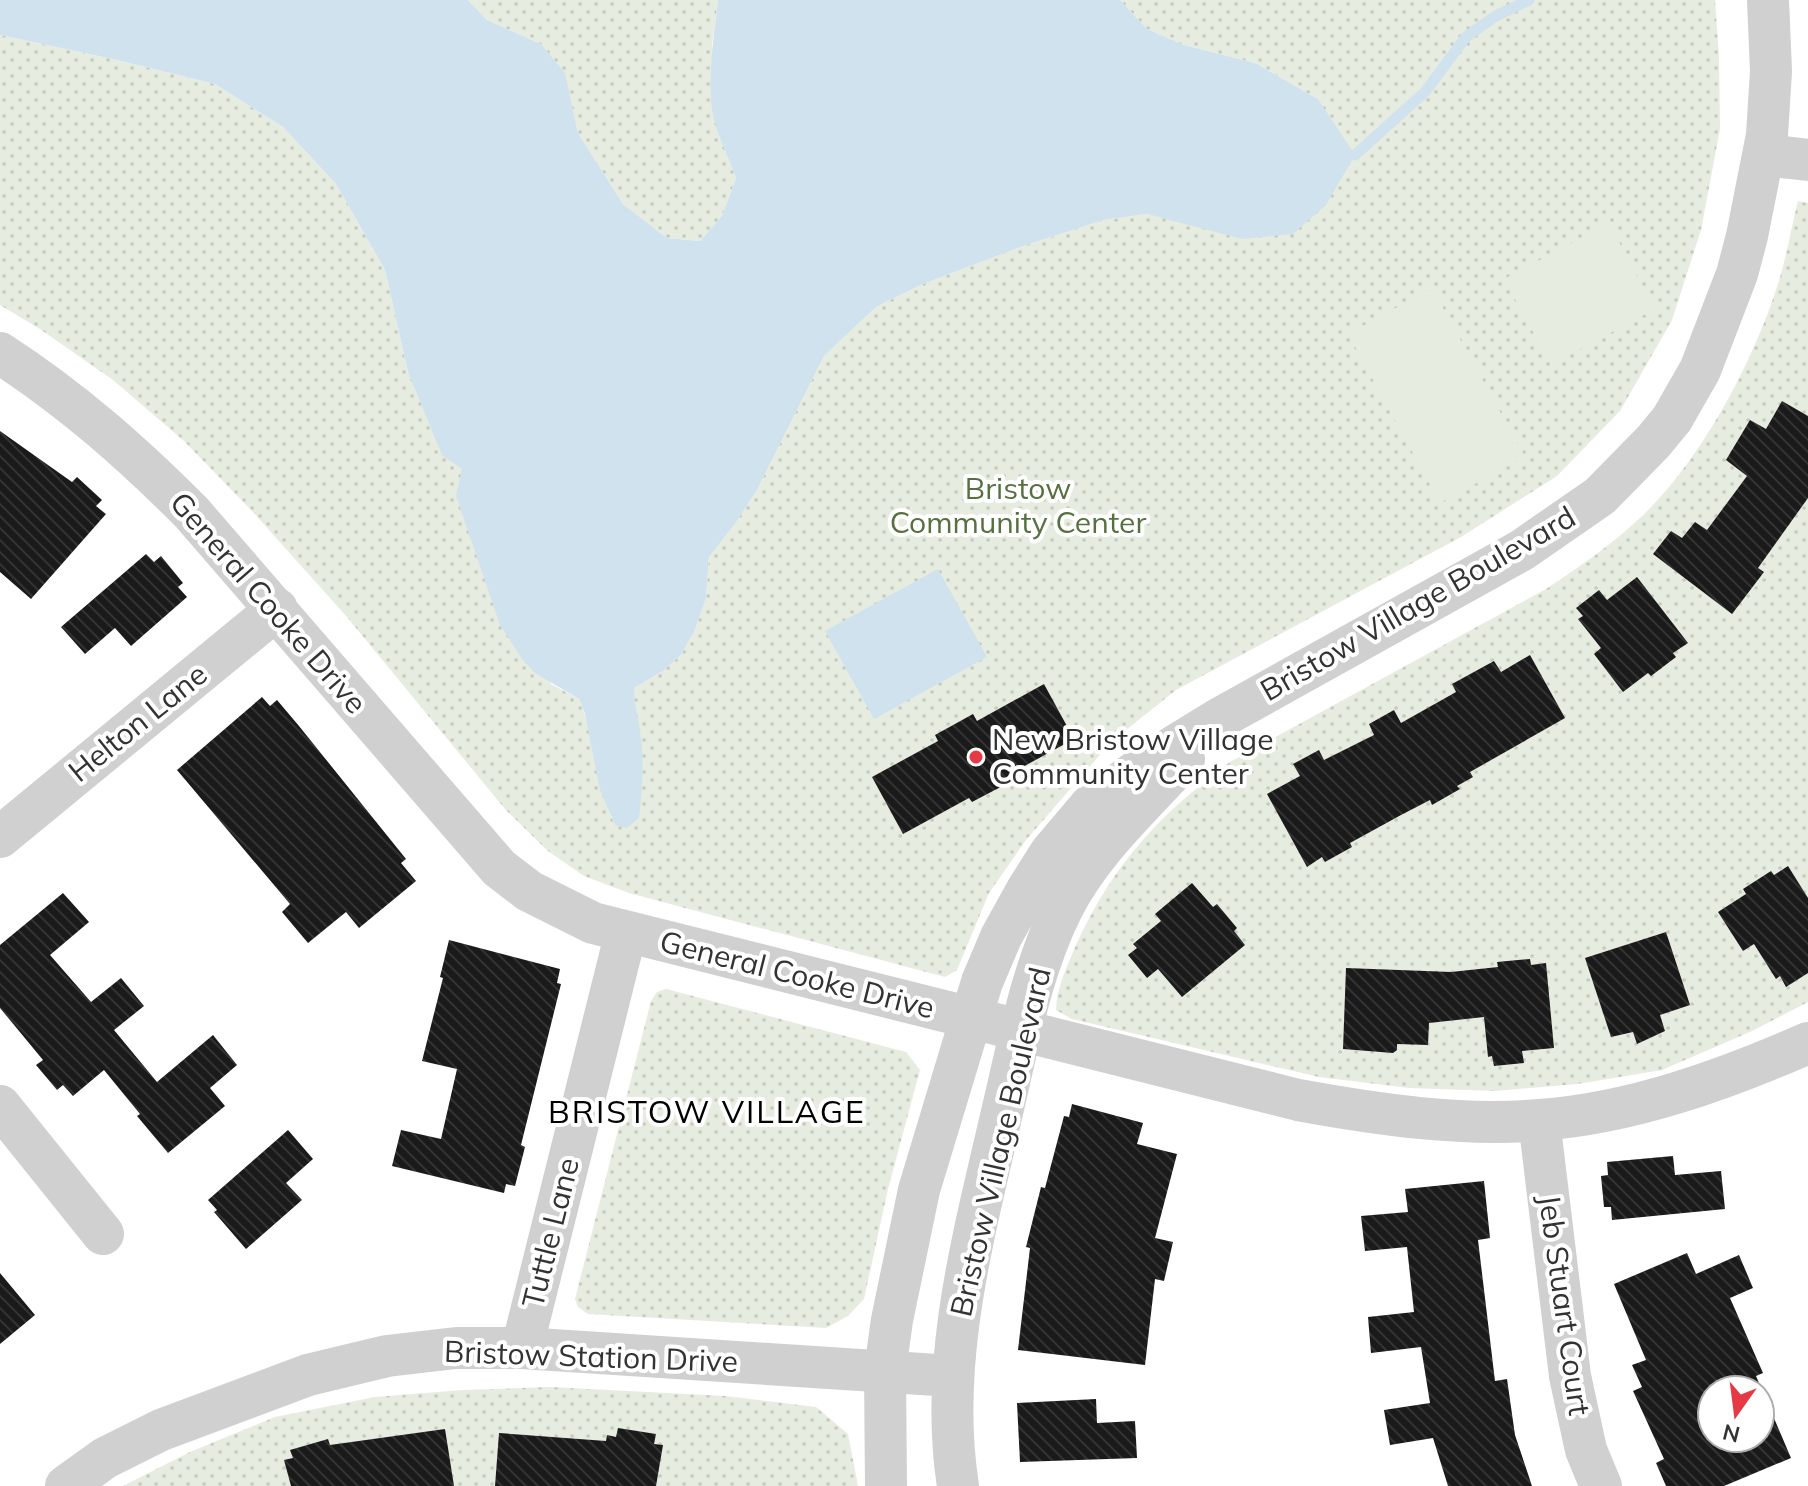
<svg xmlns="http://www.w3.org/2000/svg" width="1808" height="1486" font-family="Mulish,sans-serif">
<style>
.green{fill:url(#green-dots)}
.pitch{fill:#e6ecdf}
.water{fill:#cfe2ee}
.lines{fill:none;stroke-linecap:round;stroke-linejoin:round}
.stream{stroke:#cfe2ee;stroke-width:11}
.building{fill:url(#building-back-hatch);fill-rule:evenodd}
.minor{stroke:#d0d0d0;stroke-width:42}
.poi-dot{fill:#e63946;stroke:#fff;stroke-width:3}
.labels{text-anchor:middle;stroke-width:8;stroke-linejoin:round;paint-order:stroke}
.park-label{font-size:30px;fill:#56703f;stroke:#fff}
.street-label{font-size:30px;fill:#333;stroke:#fff}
.poi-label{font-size:30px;fill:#333;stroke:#fff;text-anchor:start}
.neighbourhood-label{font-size:32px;letter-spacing:2px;fill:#000;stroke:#fff}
</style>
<defs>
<pattern id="green-dots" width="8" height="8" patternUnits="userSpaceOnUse" patternTransform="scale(2)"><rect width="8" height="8" fill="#e6ecdf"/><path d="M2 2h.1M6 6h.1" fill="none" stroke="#c6cbc0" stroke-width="1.8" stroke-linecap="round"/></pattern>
<pattern id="building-back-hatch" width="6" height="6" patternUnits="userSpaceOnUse" patternTransform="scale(2)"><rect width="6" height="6" fill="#1a1a1a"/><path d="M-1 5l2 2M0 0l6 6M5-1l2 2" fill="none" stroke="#333"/></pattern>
</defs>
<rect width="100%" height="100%" fill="#fff"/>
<!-- green -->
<path class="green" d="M 468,0 L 718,0 L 712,45 L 719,135 L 736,178 L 722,216 L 700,241 L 667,238 L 623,204 L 578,133 L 564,72 L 541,44 L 487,20 Z
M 1120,0 L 1715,0 L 1719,57 L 1720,129 L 1701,230 L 1672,320 L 1620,411 L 1557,476 L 1461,537 L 1176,690 L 1111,742 L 1026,840 L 989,893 L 957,970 L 945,977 L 629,893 L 584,876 L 548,851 L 505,809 L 347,617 L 251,510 L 184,441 L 113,380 L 40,329 L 0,305 L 0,35 L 117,60 L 215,84 L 283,127 L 336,184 L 385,270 L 408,372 L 462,469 L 551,684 L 579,699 C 596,740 596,785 615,825 L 641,738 L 634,703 L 634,688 L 663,671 L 681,655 L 694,632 L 706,598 L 709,557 L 735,524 L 757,490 L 824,356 L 876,307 L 923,284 L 1026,245 L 1104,220 L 1147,214 L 1191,224 L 1335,127 L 1318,99 L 1255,63 L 1184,45 L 1147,29 Z
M 1798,201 L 1808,203 L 1808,1002 L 1752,1031 L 1662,1070 L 1577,1084 L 1495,1091 L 1409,1088 L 1319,1077 L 1072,1019 L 1056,1010 C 1057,986 1067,967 1076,945 C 1113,864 1159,815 1230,762 L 1546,589 C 1579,567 1610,546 1639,519 C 1698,464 1748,372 1774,296 C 1785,266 1790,233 1798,201 Z
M 666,989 L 906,1052 L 920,1070 L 888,1189 L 864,1299 L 848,1316 L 826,1328 L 588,1314 L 578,1307 L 575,1299 L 651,1001 L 657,992 Z
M 550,1387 L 725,1396 L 816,1407 L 848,1434 L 858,1486 L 123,1486 L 190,1452 L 275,1417 L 375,1397 L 463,1390 Z"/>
<!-- pitch -->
<path class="pitch" d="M 1609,223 L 1655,309 L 1551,365 L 1504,279 Z
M 1432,288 L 1525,457 L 1440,503 L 1348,334 Z"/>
<!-- water -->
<path class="water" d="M 0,0 L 468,0 L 487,20 L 541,44 L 565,73 L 578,133 L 623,204 L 667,238 L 700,241 L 722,216 L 736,178 C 727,153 713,128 711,101 C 709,67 714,33 718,0 L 1120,0 L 1147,29 L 1184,45 L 1255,63 L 1318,99 L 1355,155 L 1326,205 L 1293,234 L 1242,239 L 1147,214 L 1104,220 L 1026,245 L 923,284 L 876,307 L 824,356 L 757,490 L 735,524 L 709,557 L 706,598 L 694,632 L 681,655 L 663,671 L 634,688 C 634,706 640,722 641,739 C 644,765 642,793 639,818 L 627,828 L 615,825 L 600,790 L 585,714 L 579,699 L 535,673 L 522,659 L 500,625 L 456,496 L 462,469 L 442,455 L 408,372 L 385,270 L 336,184 L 283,127 L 215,84 L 117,60 L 0,35 Z
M 938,569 L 987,657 L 874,719 L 825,631 Z"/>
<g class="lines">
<!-- stream -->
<path class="stream" d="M 1355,155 L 1425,92 L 1465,38 L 1494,17 L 1529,0"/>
</g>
<!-- building -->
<path class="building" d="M 1782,401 L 1808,416 L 1808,498 L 1758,568 L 1764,572 L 1732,614 L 1653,554 L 1671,531 L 1682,538 L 1695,522 L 1707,530 L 1747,476 L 1726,460 L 1750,420 L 1766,429 Z
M 0,431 L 72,482 L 77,477 L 102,500 L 96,506 L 106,514 L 31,599 L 0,572 Z
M 146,554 L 154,562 L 161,556 L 183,583 L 178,587 L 187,597 L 131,646 L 115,628 L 85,654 L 61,627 Z
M 1637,577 L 1688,643 L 1673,653 L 1676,657 L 1651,676 L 1648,673 L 1623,692 L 1594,654 L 1601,648 L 1578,619 L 1583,616 L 1576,608 L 1599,590 L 1607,600 Z
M 1530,655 L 1565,718 L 1470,772 L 1473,777 L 1457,786 L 1460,789 L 1432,805 L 1430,800 L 1401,815 L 1350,843 L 1352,847 L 1325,862 L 1322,857 L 1307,867 L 1267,794 L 1300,776 L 1293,764 L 1319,750 L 1324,760 L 1374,735 L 1369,724 L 1394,710 L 1401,723 L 1456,692 L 1452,684 L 1494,661 L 1501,672 Z
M 1044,684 L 1074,739 L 1008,775 L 1012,781 L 972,802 L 969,798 L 903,834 L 872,777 L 938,741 L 935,735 L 973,714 L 977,721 Z
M 262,697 L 270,706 L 277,700 L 299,726 L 406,859 L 401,863 L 416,881 L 359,928 L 346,912 L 308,943 L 282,912 L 290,904 L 177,770 Z
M 1788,866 L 1808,898 L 1808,973 L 1786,987 L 1780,976 L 1776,979 L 1754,944 L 1743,951 L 1718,912 L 1746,894 L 1743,889 L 1771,871 L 1774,875 Z
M 1192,883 L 1213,907 L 1217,904 L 1237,928 L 1234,931 L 1245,945 L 1182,997 L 1158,969 L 1147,978 L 1128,955 L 1137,948 L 1133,944 L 1161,921 L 1155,914 Z
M 63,893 L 89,922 L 50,955 L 91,1002 L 121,978 L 144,1006 L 114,1030 L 157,1082 L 213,1035 L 237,1065 L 210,1088 L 225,1106 L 168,1153 L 137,1116 L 140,1114 L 104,1070 L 73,1096 L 63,1085 L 57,1090 L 36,1065 L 43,1060 L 0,1008 L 0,945 Z
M 1666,932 L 1690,1005 L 1660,1015 L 1665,1031 L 1637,1044 L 1633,1032 L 1611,1037 L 1585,958 Z
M 449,940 L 560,969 L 557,983 L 561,984 L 521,1145 L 525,1147 L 515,1186 L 506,1184 L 504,1193 L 392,1166 L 401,1130 L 441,1139 L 457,1069 L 422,1061 L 443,978 L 440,977 Z
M 1530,959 L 1531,965 L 1546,963 L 1554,1048 L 1522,1051 L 1524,1063 L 1494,1066 L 1492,1056 L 1488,1057 L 1484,1017 L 1429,1023 L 1428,1045 L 1397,1044 L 1397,1050 L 1393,1053 L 1343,1049 L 1346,968 L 1451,972 L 1498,967 L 1497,962 Z
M 1072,1104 L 1143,1123 L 1137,1144 L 1177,1154 L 1155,1238 L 1173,1242 L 1164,1281 L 1155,1279 L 1145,1365 L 1018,1350 L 1030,1248 L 1026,1247 L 1041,1187 L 1045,1188 L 1064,1116 L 1069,1117 Z
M 288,1130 L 313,1159 L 286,1183 L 302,1200 L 246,1249 L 214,1212 L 217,1210 L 208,1200 Z
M 1673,1156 L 1675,1175 L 1721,1171 L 1725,1209 L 1612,1220 L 1611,1207 L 1604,1207 L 1601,1176 L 1608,1175 L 1607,1162 Z
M 1484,1181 L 1490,1238 L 1478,1240 L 1495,1381 L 1507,1379 L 1515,1435 L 1532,1486 L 1448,1486 L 1433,1438 L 1390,1445 L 1384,1410 L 1430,1403 L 1421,1347 L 1371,1353 L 1368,1317 L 1414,1312 L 1407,1247 L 1365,1251 L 1361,1216 L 1408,1212 L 1405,1189 Z
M 1687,1253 L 1696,1274 L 1739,1255 L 1753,1288 L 1730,1298 L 1763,1373 L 1756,1376 L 1791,1458 L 1724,1486 L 1666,1486 L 1656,1463 L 1664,1459 L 1633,1391 L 1642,1387 L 1632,1365 L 1646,1360 L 1614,1284 ZM 1712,1390 L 1760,1390 L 1760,1438 L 1712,1438 Z
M 0,1273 L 35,1315 L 0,1344 Z
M 1096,1399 L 1097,1423 L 1135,1421 L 1137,1458 L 1020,1462 L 1017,1403 Z
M 618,1428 L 656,1434 L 654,1444 L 663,1445 L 656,1486 L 495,1486 L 499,1433 L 606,1441 L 607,1435 L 616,1437 Z
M 445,1429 L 454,1486 L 291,1486 L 284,1460 L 293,1458 L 290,1450 L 328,1439 L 330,1445 Z"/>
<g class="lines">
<!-- minor -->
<path class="minor" d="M 1765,155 L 1808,160
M 0,353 C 71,399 131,452 191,512 L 499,868 L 529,891 L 593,923 L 1298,1100 C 1375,1114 1462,1127 1540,1120 C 1632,1113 1724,1080 1808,1043
M 0,837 L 277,609
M 0,1106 L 103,1234
M 1539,1120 L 1570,1376 L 1586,1450 L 1601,1486
M 522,1348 L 626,932
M 66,1486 L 105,1458 L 161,1430 L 308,1375 L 387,1356 L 456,1348 L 522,1348 L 952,1376
M 886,1486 L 885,1370 L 892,1320 L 919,1190 L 982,982 L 1001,937 L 1027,890 L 1051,852 L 1090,806 L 1147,763 L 1222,717 L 1522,550 L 1600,496 L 1653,442 L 1672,419 L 1700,370 L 1737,274 L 1747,236 L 1767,135 L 1771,71 L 1768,0
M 958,1486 C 938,1359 975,1231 1003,1108 C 1019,1041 1031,971 1062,909 C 1091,851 1141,807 1184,759"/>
</g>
<!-- markers -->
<circle class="poi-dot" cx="976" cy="757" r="8"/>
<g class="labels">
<!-- park labels -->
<g class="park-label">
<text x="1018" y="499">Bristow<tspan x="1018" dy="34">Community Center</tspan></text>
</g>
<!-- street labels -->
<g class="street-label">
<text transform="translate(268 603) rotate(49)" y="10">General Cooke Drive</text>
<text transform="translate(1418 604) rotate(-30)" y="10">Bristow Village Boulevard</text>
<text transform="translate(138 723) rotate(-39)" y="10">Helton Lane</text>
<text transform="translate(797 975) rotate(14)" y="10">General Cooke Drive</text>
<text transform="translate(1001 1142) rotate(-77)" y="10">Bristow Village Boulevard</text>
<text transform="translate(551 1233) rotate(-76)" y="10">Tuttle Lane</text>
<text transform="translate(1564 1305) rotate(82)" y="10">Jeb Stuart Court</text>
<text transform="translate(591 1357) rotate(2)" y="10">Bristow Station Drive</text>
</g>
<!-- poi labels -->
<g class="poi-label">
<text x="992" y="750">New Bristow Village<tspan x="992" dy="34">Community Center</tspan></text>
</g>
<!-- neighbourhood labels -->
<g class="neighbourhood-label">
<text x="707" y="1123">BRISTOW VILLAGE</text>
</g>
</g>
<!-- north arrow -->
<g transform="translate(1736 1414) rotate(194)"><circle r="38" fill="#ffffff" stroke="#adadad" stroke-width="2"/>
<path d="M0-6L14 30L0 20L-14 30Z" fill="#e63946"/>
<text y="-12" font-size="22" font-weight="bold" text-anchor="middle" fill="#333333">N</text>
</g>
</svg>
